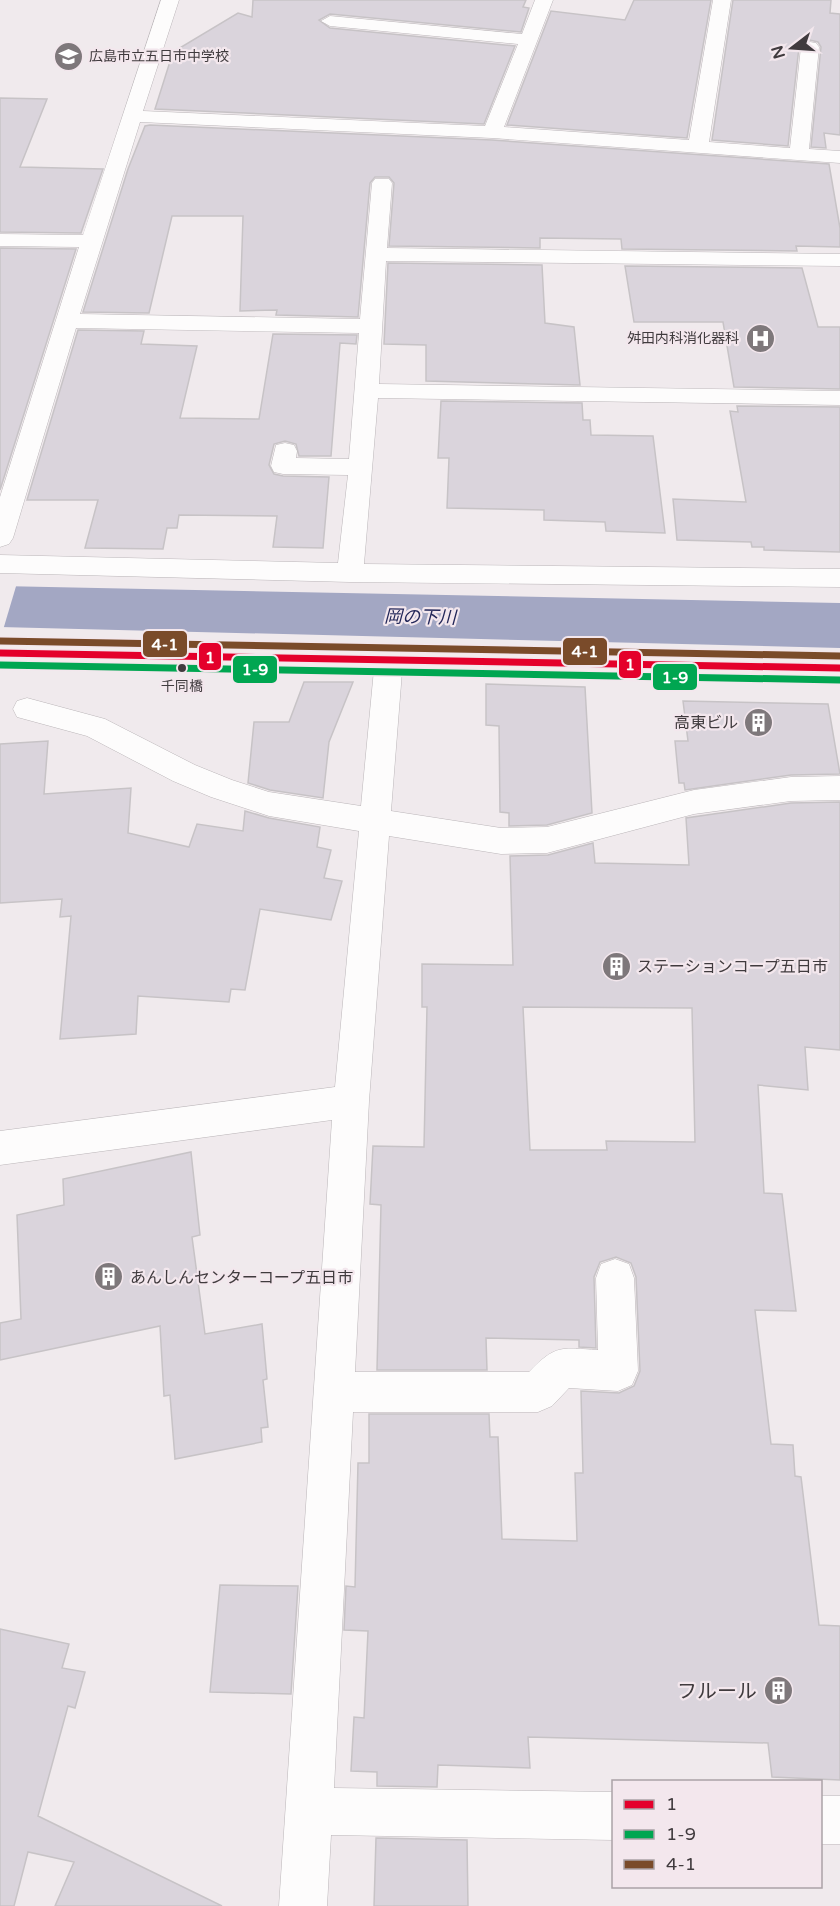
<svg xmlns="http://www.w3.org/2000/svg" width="840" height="1906" font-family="'Varela Round','Noto Sans JP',sans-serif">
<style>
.water{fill:#a3a7c3}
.pier{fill:#f0eaed}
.building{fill:#dad4dc;stroke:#c7c3c6;stroke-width:1.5;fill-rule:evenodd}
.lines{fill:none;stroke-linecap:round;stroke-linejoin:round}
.minor-casing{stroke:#bbb6b9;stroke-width:1}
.major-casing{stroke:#ccc9cb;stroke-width:1}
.minor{fill:#fdfcfc;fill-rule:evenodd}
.major{fill:#f4ecec;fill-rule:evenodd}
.bus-1-casing{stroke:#f3e7ed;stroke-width:10}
.bus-2-casing{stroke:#f3e7ed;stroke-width:10}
.bus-3-casing{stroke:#f3e7ed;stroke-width:10}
.bus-1{stroke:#e4002b;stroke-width:7}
.bus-2{stroke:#00a651;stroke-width:7}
.bus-3{stroke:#7a4b2a;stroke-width:7}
.bus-dot{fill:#403b3e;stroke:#f3e7ed;stroke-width:2}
.labels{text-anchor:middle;stroke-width:4.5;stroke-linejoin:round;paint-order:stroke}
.far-poi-label{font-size:14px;fill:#403b3e;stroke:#f3e7ed;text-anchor:start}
.bus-label{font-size:14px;fill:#403b3e;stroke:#f3e7ed}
.poi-label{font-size:16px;fill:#403b3e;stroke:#f3e7ed;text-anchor:start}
.water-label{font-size:18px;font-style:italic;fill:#232759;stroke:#f3e7ed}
.near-poi-label{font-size:20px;fill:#403b3e;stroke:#f3e7ed;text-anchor:end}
.line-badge{stroke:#f3e7ed;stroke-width:2}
.badge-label{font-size:16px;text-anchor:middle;font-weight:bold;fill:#fff}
</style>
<rect width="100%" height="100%" fill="#f0eaed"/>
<!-- water -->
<path class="water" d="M 0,586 L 840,603 L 840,648 L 0,627 Z"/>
<!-- pier -->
<path class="pier" d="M 0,583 L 17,583 L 3,630 L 0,630 Z"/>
<!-- building -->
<path class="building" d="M 253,0 L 526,0 L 523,7 L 529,8 L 521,32 L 330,14 L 319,20 L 330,28 L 515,46 L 484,124 L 155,109 L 173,52 L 238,13 L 252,17 Z
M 634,0 L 711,0 L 687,138 L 507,125 L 551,11 L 625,20 Z
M 733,0 L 831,0 L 830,13 L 840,14 L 840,135 L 824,133 L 826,148 L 811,147 L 821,47 L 818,42 L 810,40 L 799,47 L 788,146 L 712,140 Z
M 0,98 L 47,99 L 20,167 L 103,169 L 81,233 L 0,232 Z
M 150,125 L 492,140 L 829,164 L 840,228 L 840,247 L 796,246 L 797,251 L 622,249 L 621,239 L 540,238 L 540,248 L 389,246 L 394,183 L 389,177 L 375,177 L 370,183 L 358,317 L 276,315 L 277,310 L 240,311 L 243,216 L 172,216 L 149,313 L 83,312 L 128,169 L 145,126 Z
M 0,248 L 76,249 L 0,490 Z
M 388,263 L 542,265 L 545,323 L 574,327 L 580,385 L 426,381 L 426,345 L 384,344 Z
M 625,266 L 802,268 L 818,327 L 840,327 L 840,389 L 734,387 L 723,322 L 634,322 Z
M 78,330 L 144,331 L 141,344 L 197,346 L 180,418 L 259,419 L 273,334 L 357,335 L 356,344 L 340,343 L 331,456 L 299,456 L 296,444 L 285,441 L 274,444 L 269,465 L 274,474 L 283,476 L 329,477 L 323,548 L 273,547 L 277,516 L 179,515 L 177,528 L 167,528 L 163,549 L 85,548 L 98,500 L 27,500 Z
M 441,401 L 582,403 L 583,420 L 590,420 L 591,435 L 653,436 L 665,533 L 606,531 L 605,522 L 544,520 L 544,510 L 447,508 L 449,458 L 438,458 Z
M 737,406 L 840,407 L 840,552 L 764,550 L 764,547 L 752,547 L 751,542 L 677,540 L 673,499 L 746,502 L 730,411 L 738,412 Z
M 304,682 L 353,682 L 329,742 L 323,798 L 270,790 L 248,783 L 254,722 L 289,722 Z
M 486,684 L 585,687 L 592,813 L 547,825 L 509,826 L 509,813 L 500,812 L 499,726 L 486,725 Z
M 683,701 L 828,704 L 840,774 L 791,775 L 685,790 L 684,783 L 679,783 L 675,741 L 688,741 Z
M 48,741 L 44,794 L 131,788 L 128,833 L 189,847 L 197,824 L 243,831 L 245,811 L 269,818 L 320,827 L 317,847 L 331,850 L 324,878 L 342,881 L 331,920 L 260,909 L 245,990 L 231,989 L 229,1002 L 138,996 L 136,1034 L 60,1039 L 71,916 L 60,917 L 62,899 L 0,903 L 0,744 Z
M 840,802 L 840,1050 L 805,1047 L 808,1090 L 758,1085 L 764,1193 L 782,1194 L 796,1311 L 755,1310 L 771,1444 L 793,1445 L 795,1476 L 801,1477 L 819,1625 L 840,1626 L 840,1780 L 772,1777 L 768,1743 L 528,1737 L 530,1768 L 438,1765 L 437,1787 L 377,1786 L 377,1772 L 351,1771 L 354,1717 L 364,1718 L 368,1631 L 344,1630 L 346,1586 L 355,1587 L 358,1463 L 369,1463 L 369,1414 L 489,1414 L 490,1437 L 498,1437 L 502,1539 L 577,1541 L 575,1473 L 583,1473 L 581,1391 L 619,1393 L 634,1386 L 640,1371 L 636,1277 L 631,1263 L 616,1257 L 600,1262 L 594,1277 L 596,1348 L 579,1347 L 579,1340 L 486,1338 L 487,1370 L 377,1370 L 381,1205 L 370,1204 L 373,1146 L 424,1147 L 427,1007 L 422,1007 L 422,964 L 513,965 L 510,856 L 548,855 L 593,843 L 595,863 L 689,865 L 686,818 L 791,803 ZM 523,1007 L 692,1008 L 695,1142 L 606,1141 L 607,1150 L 530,1150 Z
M 191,1152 L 200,1235 L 192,1237 L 205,1334 L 262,1324 L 267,1379 L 263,1380 L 268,1427 L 261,1428 L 262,1442 L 175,1459 L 170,1395 L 164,1396 L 160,1326 L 0,1360 L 0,1323 L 21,1319 L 17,1215 L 64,1205 L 63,1179 Z
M 220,1585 L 298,1586 L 291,1694 L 210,1692 Z
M 0,1629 L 69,1644 L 62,1668 L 85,1672 L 75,1708 L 68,1706 L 38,1816 L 222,1906 L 55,1906 L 74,1862 L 28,1852 L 14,1906 L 0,1906 Z
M 376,1838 L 467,1840 L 468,1906 L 374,1906 Z"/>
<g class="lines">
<defs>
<path id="minor" d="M 161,0 L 179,0 L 143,111 L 485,126 L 518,44 L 330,26 L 321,21 L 330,16 L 522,34 L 535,0 L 553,0 L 504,127 L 689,140 L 713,0 L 731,0 L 709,142 L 790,148 L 801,47 L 810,42 L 816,43 L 819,47 L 809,149 L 840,151 L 840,163 L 492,138 L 140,122 L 80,314 L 360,319 L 372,183 L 375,179 L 389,179 L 392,183 L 387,248 L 840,254 L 840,266 L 386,261 L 379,384 L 840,391 L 840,405 L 378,398 L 364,564 L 840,569 L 840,587 L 350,582 L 0,573 L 0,555 L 338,563 L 348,475 L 283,474 L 274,472 L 271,466 L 276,445 L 285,443 L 294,445 L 297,451 L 296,458 L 349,459 L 359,333 L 76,328 L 13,538 L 9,544 L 0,547 L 0,497 L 79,247 L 0,246 L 0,234 L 83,235 Z
M 389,649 L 399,652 L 403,659 L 391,811 L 501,828 L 547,827 L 694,790 L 791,777 L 840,776 L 840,800 L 791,801 L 694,814 L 547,853 L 501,854 L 389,836 L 369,1101 L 355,1372 L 529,1372 C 556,1344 561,1348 598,1350 L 596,1278 L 601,1264 L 615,1259 L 629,1264 L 634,1278 L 638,1371 L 632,1385 L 618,1391 L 569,1388 L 552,1406 L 538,1412 L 353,1412 L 334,1788 L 614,1792 L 614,1840 L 331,1835 L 327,1906 L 279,1906 L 332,1120 L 0,1165 L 0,1131 L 335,1087 L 359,831 L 269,816 L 211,797 L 173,781 L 87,736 L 17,717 L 13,709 L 17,701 L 27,698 L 105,719 L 195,765 L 232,780 L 269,792 L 361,806 L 375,659 L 379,652 Z
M 820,1796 L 840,1796 L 840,1844 L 820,1844 Z"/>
<path id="major" d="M 0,643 L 840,658 L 840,678 L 0,663 Z"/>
</defs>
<!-- minor casing -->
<use href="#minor" class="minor-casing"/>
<!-- major casing -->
<use href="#major" class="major-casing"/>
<!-- minor -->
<use href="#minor" class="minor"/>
<!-- major -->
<use href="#major" class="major"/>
<defs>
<path id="bus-1" d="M 0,653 L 840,668"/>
<path id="bus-2" d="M 0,665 L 840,680"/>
<path id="bus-3" d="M 0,641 L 840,656"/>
</defs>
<!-- bus-1 casing -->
<use href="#bus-1" class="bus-1-casing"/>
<!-- bus-2 casing -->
<use href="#bus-2" class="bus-2-casing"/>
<!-- bus-3 casing -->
<use href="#bus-3" class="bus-3-casing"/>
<!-- bus-1 -->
<use href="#bus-1" class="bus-1"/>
<!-- bus-2 -->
<use href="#bus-2" class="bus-2"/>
<!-- bus-3 -->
<use href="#bus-3" class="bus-3"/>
</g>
<!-- icons -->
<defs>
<symbol id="school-disc" viewBox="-11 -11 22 22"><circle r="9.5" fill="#7e787b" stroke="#f3e7ed"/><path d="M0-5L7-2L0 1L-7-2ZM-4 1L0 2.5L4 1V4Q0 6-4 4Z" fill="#fff"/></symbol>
<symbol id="hospital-disc" viewBox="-11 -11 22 22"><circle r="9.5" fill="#7e787b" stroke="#f3e7ed"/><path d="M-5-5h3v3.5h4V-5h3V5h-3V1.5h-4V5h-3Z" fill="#fff"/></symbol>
<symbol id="building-disc" viewBox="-11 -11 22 22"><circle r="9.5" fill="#7e787b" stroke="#f3e7ed"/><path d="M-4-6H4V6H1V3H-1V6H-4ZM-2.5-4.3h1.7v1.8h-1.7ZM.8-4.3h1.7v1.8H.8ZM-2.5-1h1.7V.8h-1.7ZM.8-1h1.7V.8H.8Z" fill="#fff"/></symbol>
</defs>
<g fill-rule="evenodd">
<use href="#school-disc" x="52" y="40" width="33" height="33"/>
<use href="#hospital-disc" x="744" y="322" width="33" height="33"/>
<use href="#building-disc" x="742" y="706" width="33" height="33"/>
<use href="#building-disc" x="600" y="950" width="33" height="33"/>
<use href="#building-disc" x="92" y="1260" width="33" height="33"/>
<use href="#building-disc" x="762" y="1674" width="33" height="33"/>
</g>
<!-- markers -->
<circle class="bus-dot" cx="182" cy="668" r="5"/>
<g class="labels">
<!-- far-poi labels -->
<g class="far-poi-label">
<text x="89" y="61">広島市立五日市中学校</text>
<text x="739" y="343" text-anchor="end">舛田内科消化器科</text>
</g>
<!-- bus labels -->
<g class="bus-label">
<text x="182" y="691">千同橋</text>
</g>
<!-- poi labels -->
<g class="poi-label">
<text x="738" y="728" text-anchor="end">高東ビル</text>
<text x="637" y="972">ステーションコープ五日市</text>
<text x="130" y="1283">あんしんセンターコープ五日市</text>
</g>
<!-- water labels -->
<g class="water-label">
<text transform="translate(420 617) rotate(1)" y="6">岡の下川</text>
</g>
<!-- near-poi labels -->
<g class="near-poi-label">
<text x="757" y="1698">フルール</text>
</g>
</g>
<g class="line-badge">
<rect x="142" y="630" width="46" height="28" rx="6" fill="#7a4b2a"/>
<rect x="562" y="637" width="46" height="29" rx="6" fill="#7a4b2a"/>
<rect x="198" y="642" width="24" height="29" rx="6" fill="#e4002b"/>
<rect x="618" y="650" width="24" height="29" rx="6" fill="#e4002b"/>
<rect x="232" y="655" width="46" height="29" rx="6" fill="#00a651"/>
<rect x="652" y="663" width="46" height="28" rx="6" fill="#00a651"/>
</g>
<g class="badge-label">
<text x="165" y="650">4-1</text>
<text x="585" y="657">4-1</text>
<text x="210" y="663">1</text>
<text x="630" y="670">1</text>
<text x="255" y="675">1-9</text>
<text x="675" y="683">1-9</text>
</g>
<!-- legend -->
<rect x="612" y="1780" width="210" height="108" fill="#f3e7ed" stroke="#aba2a7" stroke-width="1.5"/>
<rect x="624" y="1800" width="30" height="9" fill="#e4002b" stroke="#aba2a7" stroke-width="1.5"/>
<text x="666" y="1810" font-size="18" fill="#403b3e">1</text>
<rect x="624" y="1830" width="30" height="9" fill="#00a651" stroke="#aba2a7" stroke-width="1.5"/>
<text x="666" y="1840" font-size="18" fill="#403b3e">1-9</text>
<rect x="624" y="1860" width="30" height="9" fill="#7a4b2a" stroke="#aba2a7" stroke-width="1.5"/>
<text x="666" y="1870" font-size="18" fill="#403b3e">4-1</text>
<!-- north arrow -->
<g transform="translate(792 48) rotate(253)" stroke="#f3e7ed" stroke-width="4.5" paint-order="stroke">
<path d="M0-4.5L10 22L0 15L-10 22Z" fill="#403b3e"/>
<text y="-9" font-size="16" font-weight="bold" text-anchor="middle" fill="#403b3e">N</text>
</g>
</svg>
